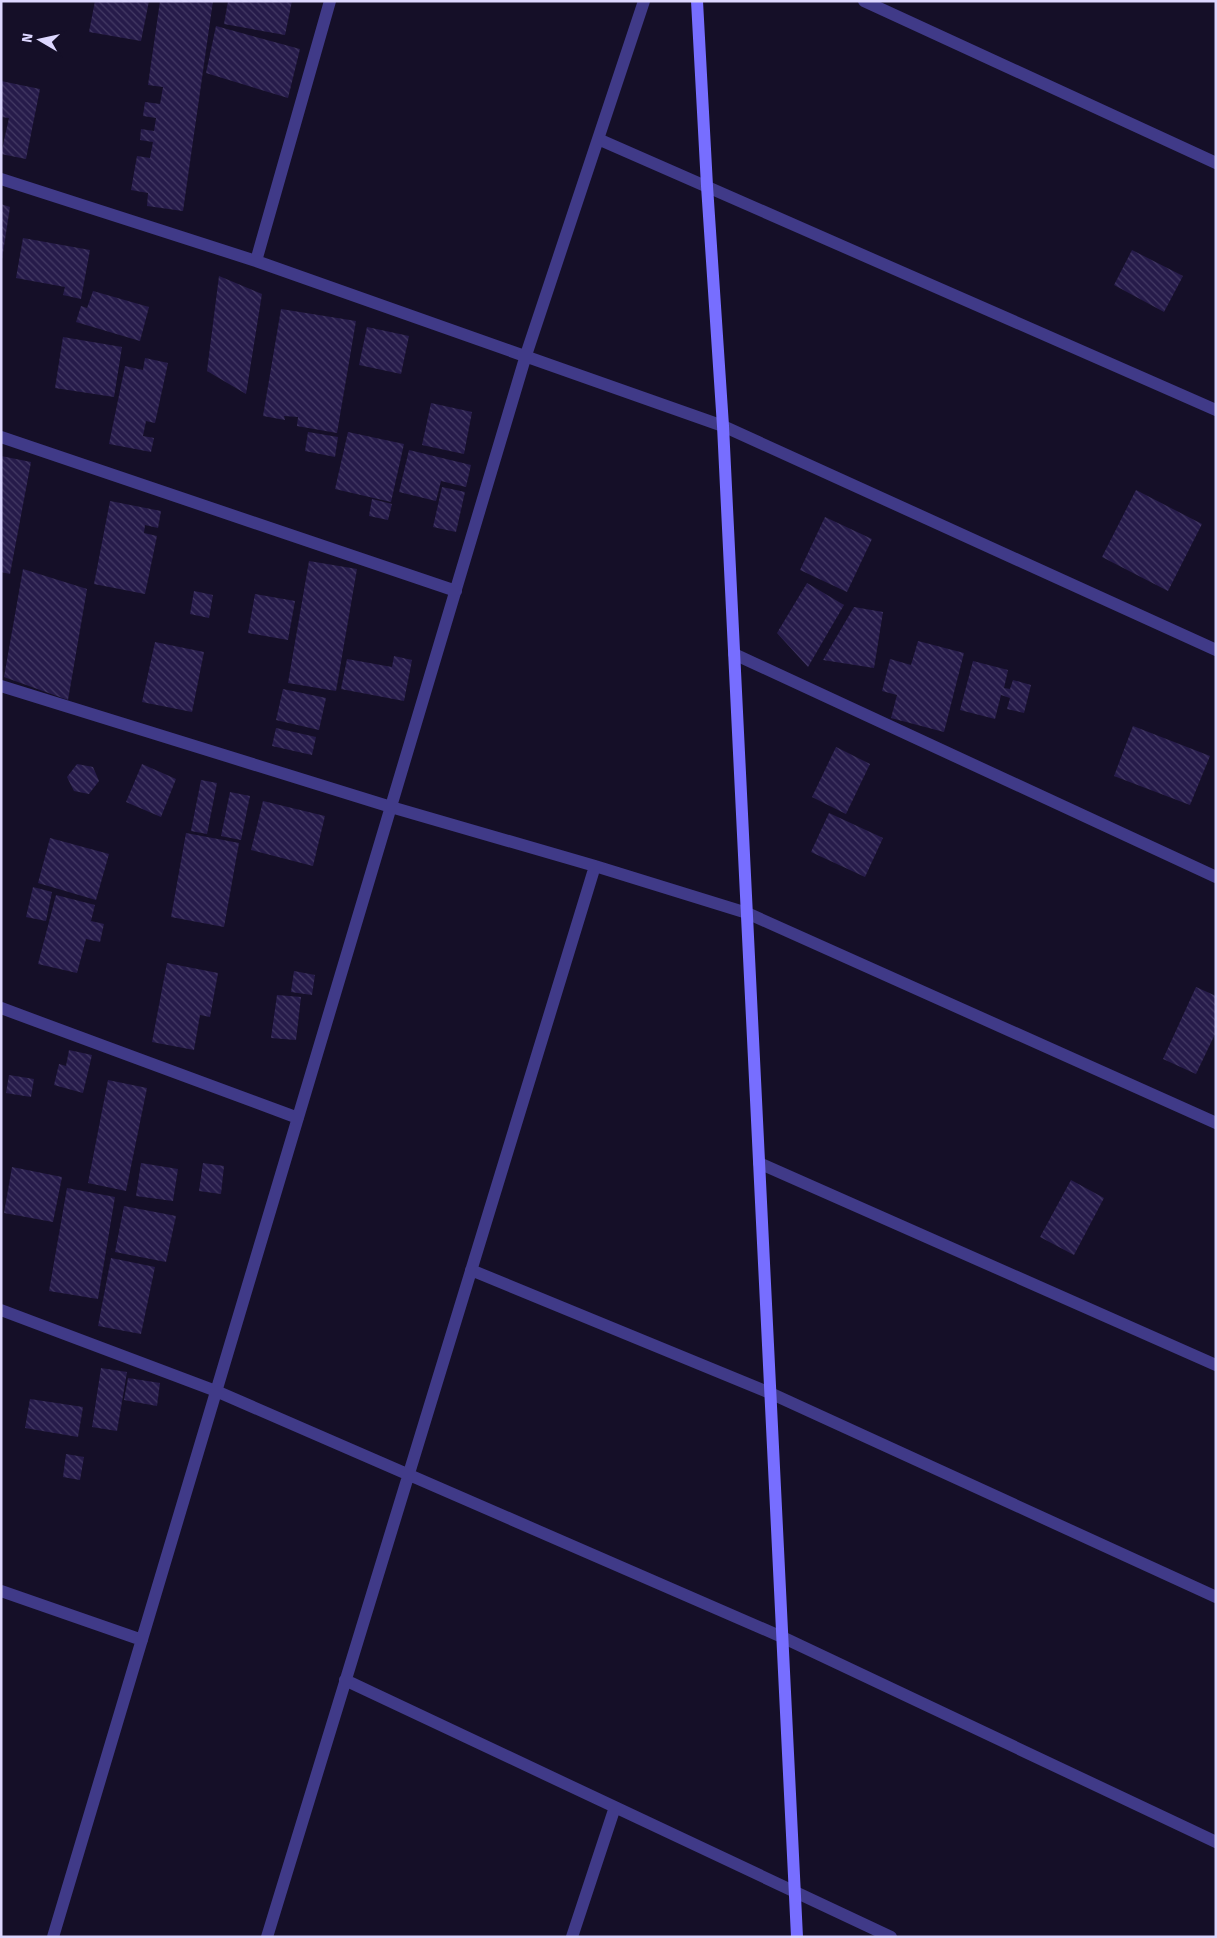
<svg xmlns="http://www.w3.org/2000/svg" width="1217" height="1938" font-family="'Fira Sans',sans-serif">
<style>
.building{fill:url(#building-back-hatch)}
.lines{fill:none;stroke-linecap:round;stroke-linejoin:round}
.street{stroke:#403a88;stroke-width:12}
.secondary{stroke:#776eff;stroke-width:12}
</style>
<defs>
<pattern id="building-back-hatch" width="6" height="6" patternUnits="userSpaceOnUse" patternTransform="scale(1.25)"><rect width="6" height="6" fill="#261b4a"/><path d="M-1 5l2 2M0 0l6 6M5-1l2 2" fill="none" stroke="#453b65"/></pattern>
</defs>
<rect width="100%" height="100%" fill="#150f28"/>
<!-- building -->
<path class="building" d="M 95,1 L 149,1 L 141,41 L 89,32 Z
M 160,1 L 213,1 L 183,211 L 147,206 L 148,193 L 131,190 L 137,156 L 150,158 L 153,142 L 140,140 L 141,129 L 154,131 L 156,118 L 143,116 L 145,102 L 160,104 L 163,87 L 148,85 Z
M 228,1 L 292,1 L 285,35 L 224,24 Z
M 216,26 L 300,49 L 288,98 L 206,73 Z
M 1,81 L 40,89 L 26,159 L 1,154 L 9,118 L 1,117 Z
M 1,204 L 10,207 L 2,259 L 1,259 Z
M 23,238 L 90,250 L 81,299 L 63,295 L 65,287 L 16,278 Z
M 1132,250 L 1183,276 L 1164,312 L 1114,285 Z
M 219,276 L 262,294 L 246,394 L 207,371 Z
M 93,291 L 149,307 L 140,341 L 76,322 L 81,306 L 87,308 Z
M 281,309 L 356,321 L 337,433 L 297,426 L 298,417 L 284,416 L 285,420 L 263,416 Z
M 367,327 L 409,336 L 401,374 L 359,365 Z
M 63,337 L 122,347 L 114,397 L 55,388 Z
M 145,358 L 168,363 L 155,423 L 146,421 L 143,436 L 154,438 L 151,452 L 109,444 L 125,366 L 143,370 Z
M 431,403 L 472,412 L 464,454 L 422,445 Z
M 308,432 L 338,437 L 335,457 L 305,451 Z
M 348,432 L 404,444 L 391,502 L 335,489 Z
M 409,450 L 471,465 L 466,487 L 441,481 L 436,501 L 399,492 Z
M 1,456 L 31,462 L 10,574 L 1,572 Z
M 442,487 L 465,492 L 456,532 L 433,527 Z
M 1136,490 L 1202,524 L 1168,591 L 1102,557 Z
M 372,499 L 392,504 L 388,520 L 369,516 Z
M 110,501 L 161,511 L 158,528 L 145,525 L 144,533 L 157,536 L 145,594 L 94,584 Z
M 825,517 L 872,539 L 847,592 L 800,570 Z
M 309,561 L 357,569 L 336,691 L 288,683 Z
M 23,569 L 87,589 L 68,700 L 4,677 Z
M 807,583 L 844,605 L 808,667 L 777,633 Z
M 194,591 L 213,595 L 209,618 L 190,614 Z
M 255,594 L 295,601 L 288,640 L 248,633 Z
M 854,607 L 883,612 L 874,668 L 823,660 Z
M 918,641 L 964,653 L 944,732 L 891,718 L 897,695 L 882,691 L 890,659 L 911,665 Z
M 155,642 L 204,652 L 192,712 L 142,702 Z
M 394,656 L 412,660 L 404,701 L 341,689 L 347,659 L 392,667 Z
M 973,661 L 1008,670 L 1004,688 L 1010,689 L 1013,680 L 1031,685 L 1024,713 L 1007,709 L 1010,698 L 1001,695 L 995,719 L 960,710 Z
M 283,689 L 326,698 L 319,730 L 276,720 Z
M 1133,726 L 1210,756 L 1190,805 L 1114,776 Z
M 276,728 L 316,737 L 312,755 L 272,746 Z
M 836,747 L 870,764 L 846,814 L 812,797 Z
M 77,764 L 93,767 L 99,781 L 89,794 L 74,791 L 67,777 Z
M 142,764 L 176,779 L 161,817 L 126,802 Z
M 201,780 L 217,783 L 207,834 L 191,831 Z
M 230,792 L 250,796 L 241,840 L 221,836 Z
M 263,801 L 325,816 L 313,866 L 251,850 Z
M 829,813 L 883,838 L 865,877 L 811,852 Z
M 186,833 L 239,843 L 224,927 L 171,917 Z
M 50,838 L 109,854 L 96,900 L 38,883 Z
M 33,887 L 52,892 L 46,921 L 26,917 Z
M 56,895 L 95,905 L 91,921 L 104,924 L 100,942 L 86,939 L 77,973 L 38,964 Z
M 167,963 L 218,973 L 210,1017 L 200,1015 L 194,1050 L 152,1042 Z
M 294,971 L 315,975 L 312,995 L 291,992 Z
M 1196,987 L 1216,996 L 1216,1032 L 1196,1074 L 1163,1059 Z
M 277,995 L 301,997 L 296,1040 L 271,1038 Z
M 69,1050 L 92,1055 L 83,1093 L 54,1085 L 59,1064 L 66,1066 Z
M 9,1075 L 34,1079 L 31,1097 L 6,1093 Z
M 108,1080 L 147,1088 L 126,1191 L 88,1183 Z
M 141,1163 L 178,1169 L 173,1201 L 136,1196 Z
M 203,1163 L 224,1166 L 221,1194 L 199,1191 Z
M 12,1167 L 62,1177 L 53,1222 L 4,1213 Z
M 1071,1180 L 1104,1198 L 1074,1255 L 1040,1237 Z
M 67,1188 L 115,1197 L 98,1299 L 49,1291 Z
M 124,1206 L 176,1216 L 166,1262 L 115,1252 Z
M 111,1258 L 155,1267 L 141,1334 L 98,1326 Z
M 101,1368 L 127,1372 L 117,1431 L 92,1427 Z
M 128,1378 L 160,1383 L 157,1406 L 124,1400 Z
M 30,1399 L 83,1407 L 78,1437 L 25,1428 Z
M 66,1454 L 84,1457 L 80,1480 L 63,1477 Z"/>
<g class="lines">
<!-- street -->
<path class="street" d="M 864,1 L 1216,163
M 598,139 L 1216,410
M 1,179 L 256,261 L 723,426 L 1216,650
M 256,261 L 330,1
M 1,437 L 456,591
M 734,654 L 1216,877
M 1,686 L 391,807 L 595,866 L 747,913 L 1216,1123
M 1,1008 L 298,1118
M 759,1163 L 1216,1365
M 471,1270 L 770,1393 L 1216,1597
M 1,1310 L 216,1391 L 782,1637 L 1216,1842
M 1,1591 L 142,1640
M 345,1680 L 891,1937
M 53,1937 L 526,355 L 644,1
M 267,1937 L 595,866
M 572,1937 L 615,1807"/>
<!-- secondary -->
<path class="secondary" d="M 697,1 L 707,186 L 723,426 L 797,1937"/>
</g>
<!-- border -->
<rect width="1217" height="1938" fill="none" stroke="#ddd7ff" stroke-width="5"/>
<!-- north arrow -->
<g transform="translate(40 40) rotate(279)" stroke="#150f28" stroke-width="4" paint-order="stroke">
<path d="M0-4L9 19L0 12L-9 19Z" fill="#ddd7ff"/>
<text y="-8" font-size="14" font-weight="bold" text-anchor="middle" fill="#ddd7ff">N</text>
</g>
</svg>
